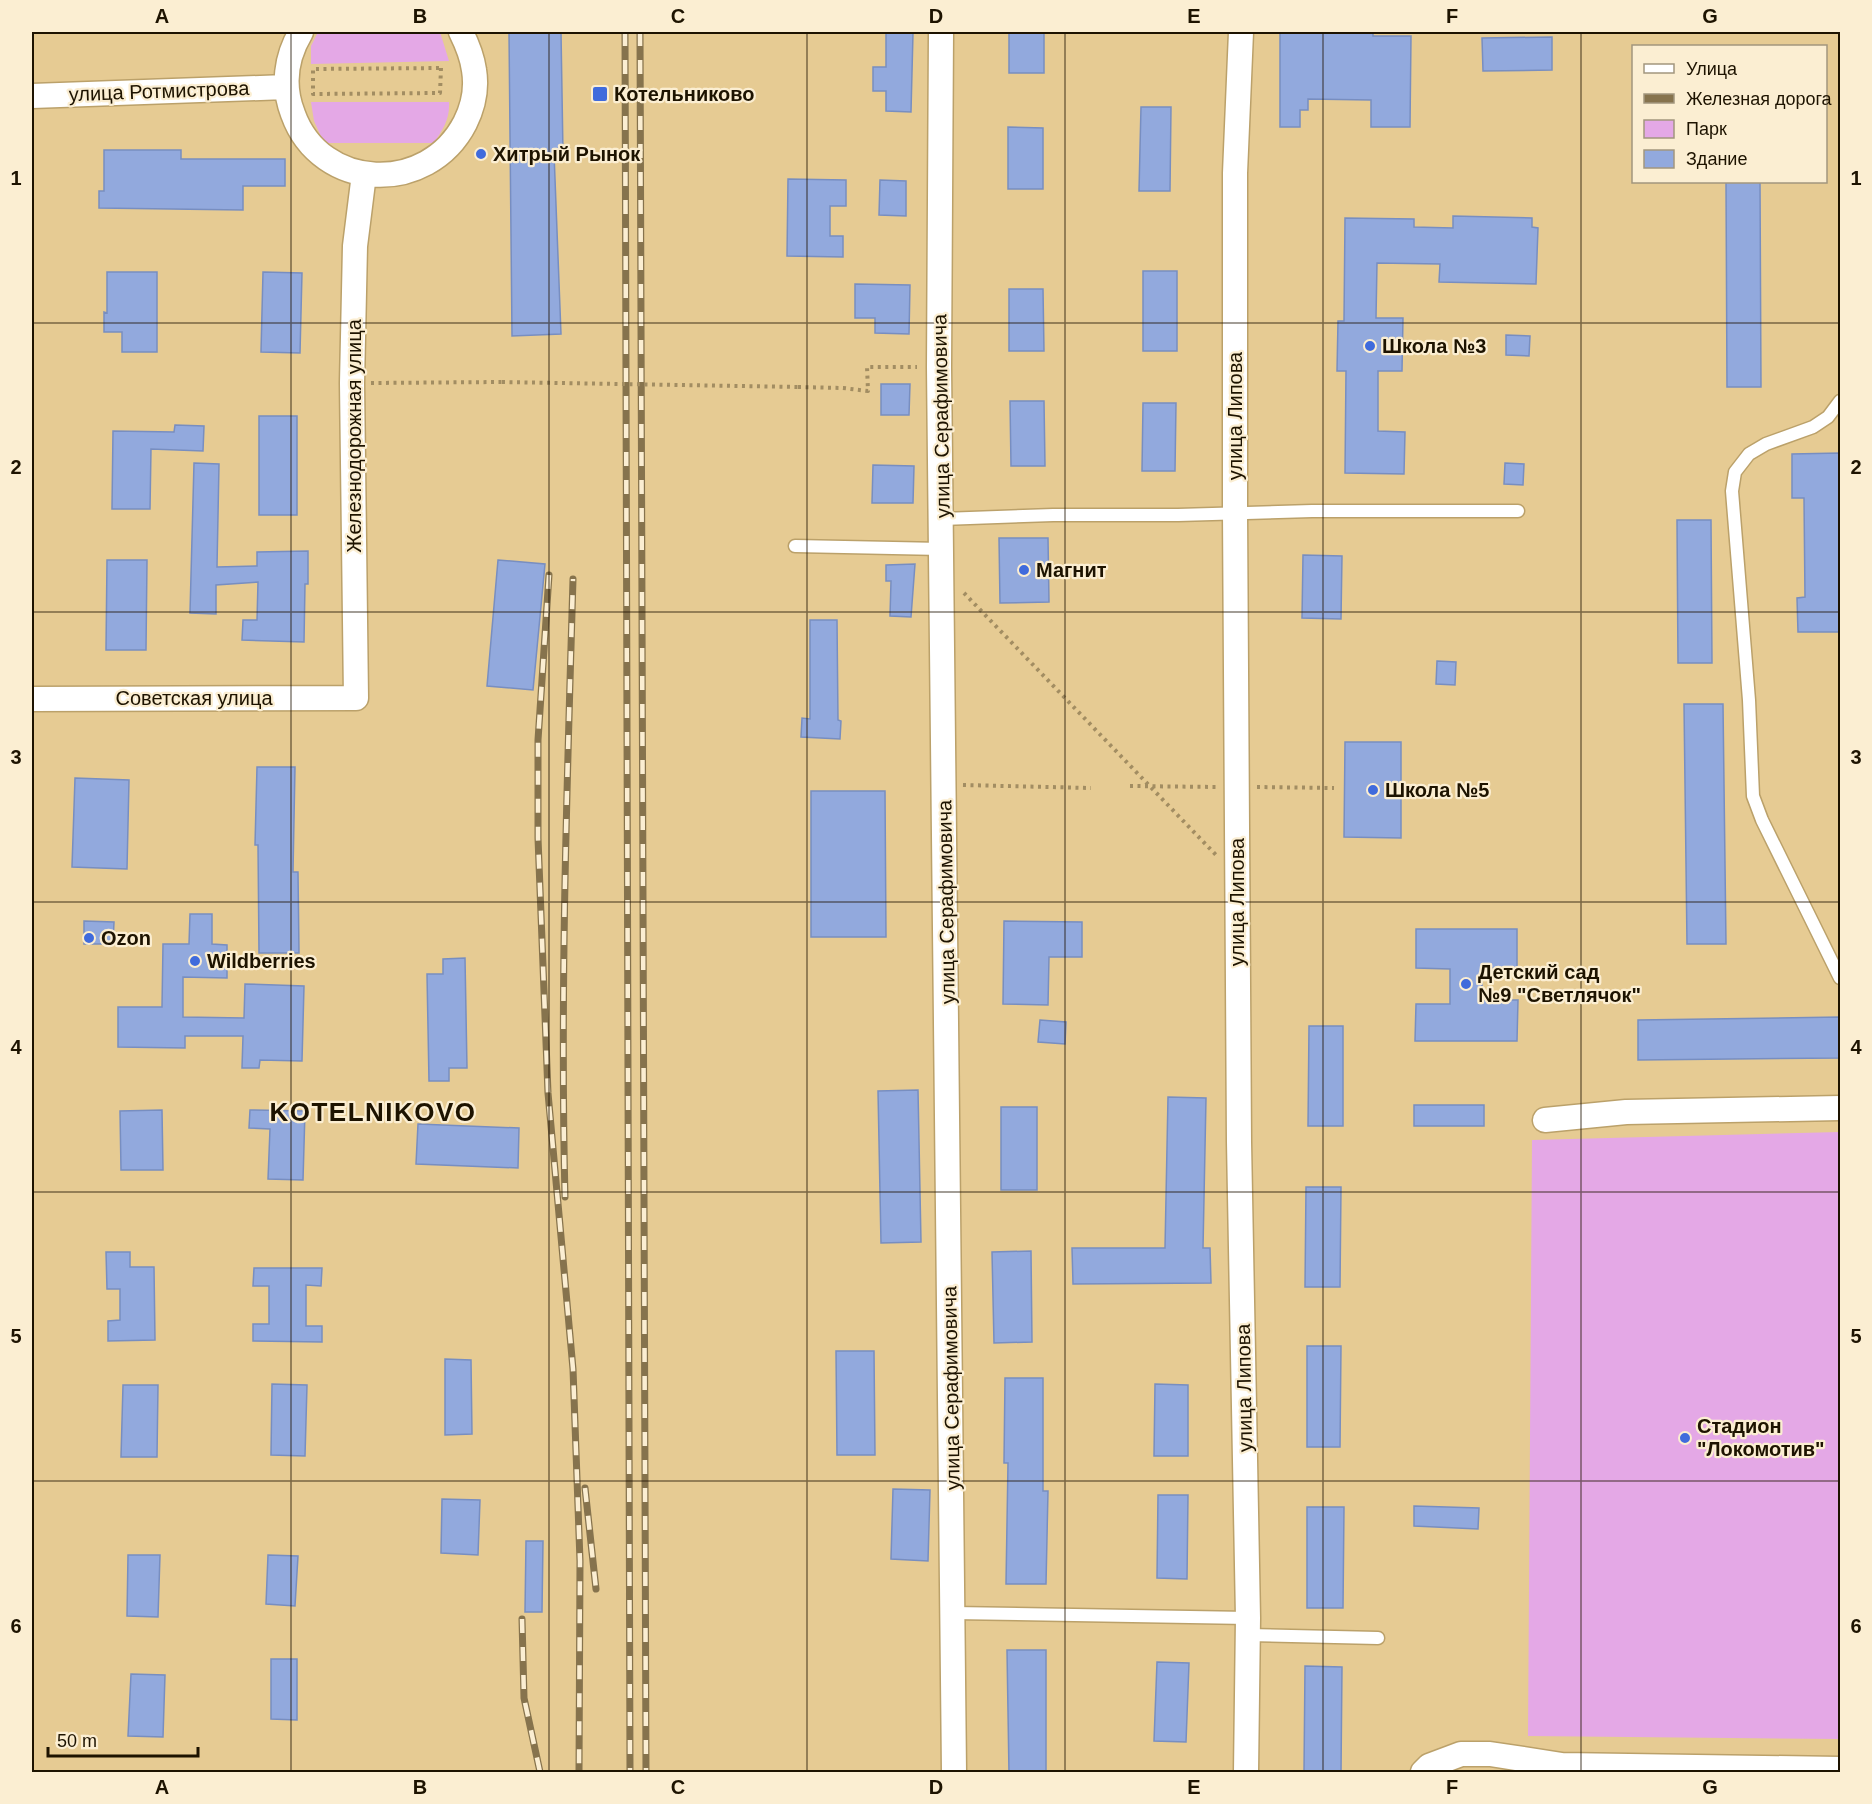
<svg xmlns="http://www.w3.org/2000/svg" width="1872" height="1804" font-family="Helvetica,sans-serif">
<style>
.green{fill:#e4a8e6}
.building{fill:#92a9dd;stroke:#788ec0;stroke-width:1.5}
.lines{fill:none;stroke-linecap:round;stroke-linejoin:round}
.lane-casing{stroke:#bba16a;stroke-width:15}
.street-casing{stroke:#bba16a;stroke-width:27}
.path{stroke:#a28d62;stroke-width:4;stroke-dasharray:3 4.5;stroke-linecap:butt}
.lane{stroke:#fff;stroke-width:12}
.street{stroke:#fff;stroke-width:24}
.rail-casing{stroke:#86734d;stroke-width:7}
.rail{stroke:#fbeed2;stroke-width:4.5;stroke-dasharray:14;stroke-linecap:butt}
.path-bridge{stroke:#a28d62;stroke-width:4;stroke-dasharray:3 4.5;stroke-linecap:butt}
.grid{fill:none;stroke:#1d1300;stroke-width:1.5;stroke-opacity:0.55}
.poi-dot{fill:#406bdc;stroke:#fbeed2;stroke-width:2}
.labels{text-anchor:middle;stroke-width:4.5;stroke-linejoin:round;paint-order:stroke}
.street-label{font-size:20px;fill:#1d1300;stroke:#fbeed2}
.poi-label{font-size:20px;font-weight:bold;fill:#1d1300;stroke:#fbeed2;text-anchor:start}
.district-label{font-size:26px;font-weight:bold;letter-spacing:1.5px;fill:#1d1300;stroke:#fbeed2}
.neatline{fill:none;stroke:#1d1300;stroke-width:2}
.grid-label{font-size:20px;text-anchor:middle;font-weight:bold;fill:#1d1300}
</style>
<rect width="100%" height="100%" fill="#e6cb93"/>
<!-- green -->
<path class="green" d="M 318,32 L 440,32 L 449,61 L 311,64 L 311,46 Z
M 311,102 L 449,102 C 450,119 443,129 434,143 L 324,143 L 314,121 Z
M 1840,1132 L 1840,1739 L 1528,1736 L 1532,1140 Z"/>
<!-- building -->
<path class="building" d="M 509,32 L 561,32 L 563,153 L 554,153 L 561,334 L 512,336 Z
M 886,32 L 913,33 L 911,112 L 886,111 L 886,91 L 873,91 L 873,67 L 886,67 Z
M 1009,32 L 1044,32 L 1044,73 L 1009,73 Z
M 1280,32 L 1373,32 L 1373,36 L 1411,36 L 1410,127 L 1371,127 L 1371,100 L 1308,99 L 1308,110 L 1300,110 L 1300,127 L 1280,127 Z
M 1552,37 L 1552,70 L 1483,71 L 1482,38 Z
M 1141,107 L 1171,107 L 1170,191 L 1139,191 Z
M 1008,127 L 1043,128 L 1043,189 L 1008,189 Z
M 104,150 L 181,150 L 181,159 L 285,159 L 285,186 L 243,186 L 243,210 L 99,208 L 99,191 L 104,191 Z
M 788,179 L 846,180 L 846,206 L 830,206 L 830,236 L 843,236 L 843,257 L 787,256 Z
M 880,180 L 906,181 L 906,216 L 879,215 Z
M 1726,182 L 1760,182 L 1761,387 L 1727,387 Z
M 1453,216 L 1532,218 L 1532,227 L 1538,228 L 1536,284 L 1439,282 L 1440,264 L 1377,263 L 1376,318 L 1403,318 L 1402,371 L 1378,371 L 1378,431 L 1405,432 L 1404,474 L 1345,473 L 1346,371 L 1337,371 L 1338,321 L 1344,321 L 1345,218 L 1414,219 L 1414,227 L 1453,228 Z
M 1143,271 L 1177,271 L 1177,351 L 1143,351 Z
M 107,272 L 157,272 L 157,352 L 122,352 L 122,332 L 104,332 L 104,312 L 107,313 Z
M 263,272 L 302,273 L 300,353 L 261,352 Z
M 855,284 L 910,285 L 909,334 L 875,333 L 875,318 L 855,318 Z
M 1009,289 L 1043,289 L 1044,351 L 1009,351 Z
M 1506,335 L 1530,336 L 1529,356 L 1506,355 Z
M 881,384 L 910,384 L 909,415 L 881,415 Z
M 1010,401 L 1044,401 L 1045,466 L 1011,466 Z
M 1143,403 L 1176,403 L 1175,471 L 1142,471 Z
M 259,416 L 297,416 L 297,515 L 259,515 Z
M 175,425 L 204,426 L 203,451 L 151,449 L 150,509 L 112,509 L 113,431 L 174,432 Z
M 1840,453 L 1840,632 L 1798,632 L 1797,598 L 1805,597 L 1804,498 L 1792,498 L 1792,454 Z
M 194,463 L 219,464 L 217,567 L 257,566 L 257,552 L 308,551 L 308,584 L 305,584 L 304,642 L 242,640 L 243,620 L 257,620 L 258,582 L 216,585 L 216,614 L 190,613 Z
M 1505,463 L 1524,464 L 1523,485 L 1504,484 Z
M 873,465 L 914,466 L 913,503 L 872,503 Z
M 1677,520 L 1711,520 L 1712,663 L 1678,663 Z
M 999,538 L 1048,538 L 1049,602 L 1000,603 Z
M 1303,555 L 1342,556 L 1341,619 L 1302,618 Z
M 107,560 L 147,560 L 146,650 L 106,650 Z
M 498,560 L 545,564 L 533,690 L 487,686 Z
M 915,564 L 911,617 L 890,616 L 891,581 L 886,581 L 886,565 Z
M 810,620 L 837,620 L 838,720 L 841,721 L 840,739 L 801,737 L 802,718 L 810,719 Z
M 1437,661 L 1456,662 L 1455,685 L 1436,684 Z
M 1684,704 L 1723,704 L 1726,944 L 1687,944 Z
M 1345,742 L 1401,742 L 1401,838 L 1344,837 Z
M 257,767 L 295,767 L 293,872 L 298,872 L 299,953 L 259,953 L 258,845 L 255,845 Z
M 75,778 L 129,780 L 127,869 L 72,867 Z
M 811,791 L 885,791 L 886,937 L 811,937 Z
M 190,914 L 212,914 L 212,944 L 227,945 L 227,978 L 183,977 L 183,1017 L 244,1018 L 245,984 L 304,986 L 302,1061 L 260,1060 L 259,1068 L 242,1068 L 243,1036 L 185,1036 L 185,1048 L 118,1047 L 118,1007 L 162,1007 L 163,944 L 189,944 Z
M 84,921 L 114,922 L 113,944 L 84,944 Z
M 1004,921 L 1082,922 L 1082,957 L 1049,957 L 1048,1005 L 1003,1004 Z
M 1416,929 L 1517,929 L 1517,968 L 1482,968 L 1482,1000 L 1518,1000 L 1517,1041 L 1415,1041 L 1416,1004 L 1450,1004 L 1450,969 L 1416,968 Z
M 465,958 L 467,1068 L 449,1068 L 449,1081 L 429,1081 L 427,974 L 443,974 L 443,959 Z
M 1840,1017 L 1840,1058 L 1638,1060 L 1638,1020 Z
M 1040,1020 L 1066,1022 L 1065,1044 L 1038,1042 Z
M 1309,1026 L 1343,1026 L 1343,1126 L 1308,1126 Z
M 918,1090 L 921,1242 L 881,1243 L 878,1091 Z
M 1168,1097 L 1206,1098 L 1203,1248 L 1210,1248 L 1211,1283 L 1073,1284 L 1072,1248 L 1165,1248 Z
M 1414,1105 L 1484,1105 L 1484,1126 L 1414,1126 Z
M 1001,1107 L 1037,1107 L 1037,1190 L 1001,1190 Z
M 162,1110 L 163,1170 L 121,1170 L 120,1111 Z
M 250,1110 L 305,1111 L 303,1180 L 268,1179 L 270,1129 L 249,1128 Z
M 418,1124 L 519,1128 L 518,1168 L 416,1164 Z
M 1306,1187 L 1341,1187 L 1340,1287 L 1305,1287 Z
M 1031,1251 L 1032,1342 L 994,1343 L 992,1252 Z
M 106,1252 L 130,1252 L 130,1267 L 154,1267 L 155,1340 L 108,1341 L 108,1321 L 120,1320 L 120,1289 L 107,1289 Z
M 254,1268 L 322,1268 L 321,1286 L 306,1285 L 306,1326 L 322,1326 L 322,1342 L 253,1341 L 253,1324 L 269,1324 L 269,1286 L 253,1286 Z
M 1307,1346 L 1341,1346 L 1340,1447 L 1307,1447 Z
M 836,1351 L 874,1351 L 875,1455 L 837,1455 Z
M 445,1359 L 471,1360 L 472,1434 L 445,1435 Z
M 1005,1378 L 1043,1378 L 1043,1491 L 1048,1491 L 1046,1584 L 1006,1584 L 1008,1463 L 1004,1463 Z
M 272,1384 L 307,1385 L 305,1456 L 271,1455 Z
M 1155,1384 L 1188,1385 L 1188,1456 L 1154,1456 Z
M 123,1385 L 158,1385 L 157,1457 L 121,1457 Z
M 893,1489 L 930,1490 L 928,1561 L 891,1559 Z
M 1158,1495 L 1188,1495 L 1187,1579 L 1157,1578 Z
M 442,1499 L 480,1500 L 478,1555 L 441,1553 Z
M 1414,1506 L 1479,1508 L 1478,1529 L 1414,1526 Z
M 1307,1507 L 1344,1507 L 1343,1608 L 1307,1608 Z
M 526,1541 L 543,1541 L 542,1612 L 525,1612 Z
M 128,1555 L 160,1555 L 158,1617 L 127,1616 Z
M 268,1555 L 298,1556 L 295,1606 L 266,1604 Z
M 1007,1650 L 1046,1650 L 1046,1773 L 1009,1773 Z
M 271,1659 L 297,1659 L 297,1720 L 271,1719 Z
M 1157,1662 L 1189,1663 L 1186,1742 L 1154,1741 Z
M 1305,1666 L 1342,1667 L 1341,1773 L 1304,1773 Z
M 131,1674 L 165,1675 L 163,1737 L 128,1736 Z"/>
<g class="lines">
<defs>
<path id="lane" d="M 1840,401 L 1828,417 L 1813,427 L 1766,444 L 1749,454 L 1735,472 L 1732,491 L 1749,700 L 1753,796 L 1762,820 L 1840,978
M 942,519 L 1053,515 L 1178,515 L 1312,511 L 1518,511
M 795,546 L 942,549
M 953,1613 L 1248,1618
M 1248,1635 L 1378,1638"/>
<path id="street" d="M 301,32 C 286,57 282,86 293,114 C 321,192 428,195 465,123 C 473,107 477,88 474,70 C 472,56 467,44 461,32
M 941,32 L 939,367 L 954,1772
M 1241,32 L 1235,173 L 1235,513 L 1239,1142 L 1248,1618 L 1246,1772
M 32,96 L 286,87
M 32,699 L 356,698 L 352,383 L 355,246 L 364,174
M 1545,1120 L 1626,1112 L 1840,1108
M 1423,1772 L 1429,1766 L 1461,1754 L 1490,1754 L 1562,1765 L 1840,1769"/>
</defs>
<!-- lane casing -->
<use href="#lane" class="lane-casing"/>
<!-- street casing -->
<use href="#street" class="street-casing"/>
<!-- path -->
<path class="path" d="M 441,68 L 440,93 L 313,94 L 313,69 Z
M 371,383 L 502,382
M 798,387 L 843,388 L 868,391 L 867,367 L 917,367
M 964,593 L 1216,855
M 963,785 L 1091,788
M 1130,786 L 1217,787
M 1257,787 L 1334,788"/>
<!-- lane -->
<use href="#lane" class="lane"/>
<!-- street -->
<use href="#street" class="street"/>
<defs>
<path id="rail" d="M 625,32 L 630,1772
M 640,32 L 646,1772
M 549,575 L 538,740 L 538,838 L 548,1093 L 573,1369 L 580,1561 L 579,1772
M 565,1197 C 560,991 567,785 573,579
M 585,1488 L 596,1589
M 522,1619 L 524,1698 L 540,1772"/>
</defs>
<!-- rail casing -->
<use href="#rail" class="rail-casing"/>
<!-- rail -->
<use href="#rail" class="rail"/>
<!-- path-bridge -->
<path class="path-bridge" d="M 502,382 L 798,387"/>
</g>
<!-- grid -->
<path class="grid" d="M 291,32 L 291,1772M 549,32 L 549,1772M 807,32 L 807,1772M 1065,32 L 1065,1772M 1323,32 L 1323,1772M 1581,32 L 1581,1772M 32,323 L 1840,323M 32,612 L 1840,612M 32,902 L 1840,902M 32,1192 L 1840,1192M 32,1481 L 1840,1481"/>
<!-- markers -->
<g class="poi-dot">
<rect x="592" y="86" width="16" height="16" rx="3"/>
<circle cx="481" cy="154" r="6"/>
<circle cx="1370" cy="346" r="6"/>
<circle cx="1024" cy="570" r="6"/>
<circle cx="1373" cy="790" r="6"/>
<circle cx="89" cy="938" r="6"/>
<circle cx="195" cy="961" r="6"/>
<circle cx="1466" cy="984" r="6"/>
<circle cx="1685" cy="1438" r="6"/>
</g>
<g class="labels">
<!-- street labels -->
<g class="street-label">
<text transform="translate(159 91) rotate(-2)" y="7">улица Ротмистрова</text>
<text transform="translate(941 416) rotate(-91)" y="7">улица Серафимовича</text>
<text transform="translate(1235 416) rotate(-90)" y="7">улица Липова</text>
<text transform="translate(354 436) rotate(-90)" y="7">Железнодорожная улица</text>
<text x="194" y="705">Советская улица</text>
<text transform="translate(946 902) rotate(-91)" y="7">улица Серафимовича</text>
<text transform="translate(1237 902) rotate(-90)" y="7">улица Липова</text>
<text transform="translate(951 1388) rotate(-91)" y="7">улица Серафимовича</text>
<text transform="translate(1244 1388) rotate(-91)" y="7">улица Липова</text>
</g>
<!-- poi labels -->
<g class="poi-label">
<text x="614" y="101">Котельниково</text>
<text x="493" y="161">Хитрый Рынок</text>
<text x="1382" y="353">Школа №3</text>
<text x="1036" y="577">Магнит</text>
<text x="1385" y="797">Школа №5</text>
<text x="101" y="945">Ozon</text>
<text x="207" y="968">Wildberries</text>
<text x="1478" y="979">Детский сад<tspan x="1478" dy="23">№9 "Светлячок"</tspan></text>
<text x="1697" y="1433">Стадион<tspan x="1697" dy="23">"Локомотив"</tspan></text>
</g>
<!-- district labels -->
<g class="district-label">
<text x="373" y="1121">KOTELNIKOVO</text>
</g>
</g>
<!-- border -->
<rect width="1872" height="1804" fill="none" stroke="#fbeed2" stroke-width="66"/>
<!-- legend -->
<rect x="1632" y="45" width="195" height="138" fill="#fbeed2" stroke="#a2967e" stroke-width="1.5"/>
<rect x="1644" y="64" width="30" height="9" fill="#ffffff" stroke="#a2967e" stroke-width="1.5"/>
<text x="1686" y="75" font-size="18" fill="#1d1300">Улица</text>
<rect x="1644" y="94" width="30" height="9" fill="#86734d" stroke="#a2967e" stroke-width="1.5"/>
<text x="1686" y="105" font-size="18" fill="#1d1300">Железная дорога</text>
<rect x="1644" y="120" width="30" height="18" fill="#e4a8e6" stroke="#a2967e" stroke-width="1.5"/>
<text x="1686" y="135" font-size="18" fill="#1d1300">Парк</text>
<rect x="1644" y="150" width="30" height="18" fill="#92a9dd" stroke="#a2967e" stroke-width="1.5"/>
<text x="1686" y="165" font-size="18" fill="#1d1300">Здание</text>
<!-- scale -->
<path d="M48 1747v9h150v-9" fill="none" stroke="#1d1300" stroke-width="3"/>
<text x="57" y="1747" font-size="18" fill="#1d1300" stroke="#fbeed2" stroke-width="4.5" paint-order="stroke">50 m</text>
<rect x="33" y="33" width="1806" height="1738" class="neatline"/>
<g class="grid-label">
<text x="162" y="23">A</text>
<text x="420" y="23">B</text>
<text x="678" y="23">C</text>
<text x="936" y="23">D</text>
<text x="1194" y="23">E</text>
<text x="1452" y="23">F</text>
<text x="1710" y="23">G</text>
<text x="16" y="185">1</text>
<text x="1856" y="185">1</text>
<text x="16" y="474">2</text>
<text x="1856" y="474">2</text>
<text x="16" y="764">3</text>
<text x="1856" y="764">3</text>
<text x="16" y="1054">4</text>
<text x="1856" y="1054">4</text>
<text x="16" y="1343">5</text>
<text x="1856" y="1343">5</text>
<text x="16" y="1633">6</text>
<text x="1856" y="1633">6</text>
<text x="162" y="1794">A</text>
<text x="420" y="1794">B</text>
<text x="678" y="1794">C</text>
<text x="936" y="1794">D</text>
<text x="1194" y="1794">E</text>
<text x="1452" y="1794">F</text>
<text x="1710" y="1794">G</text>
</g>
</svg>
